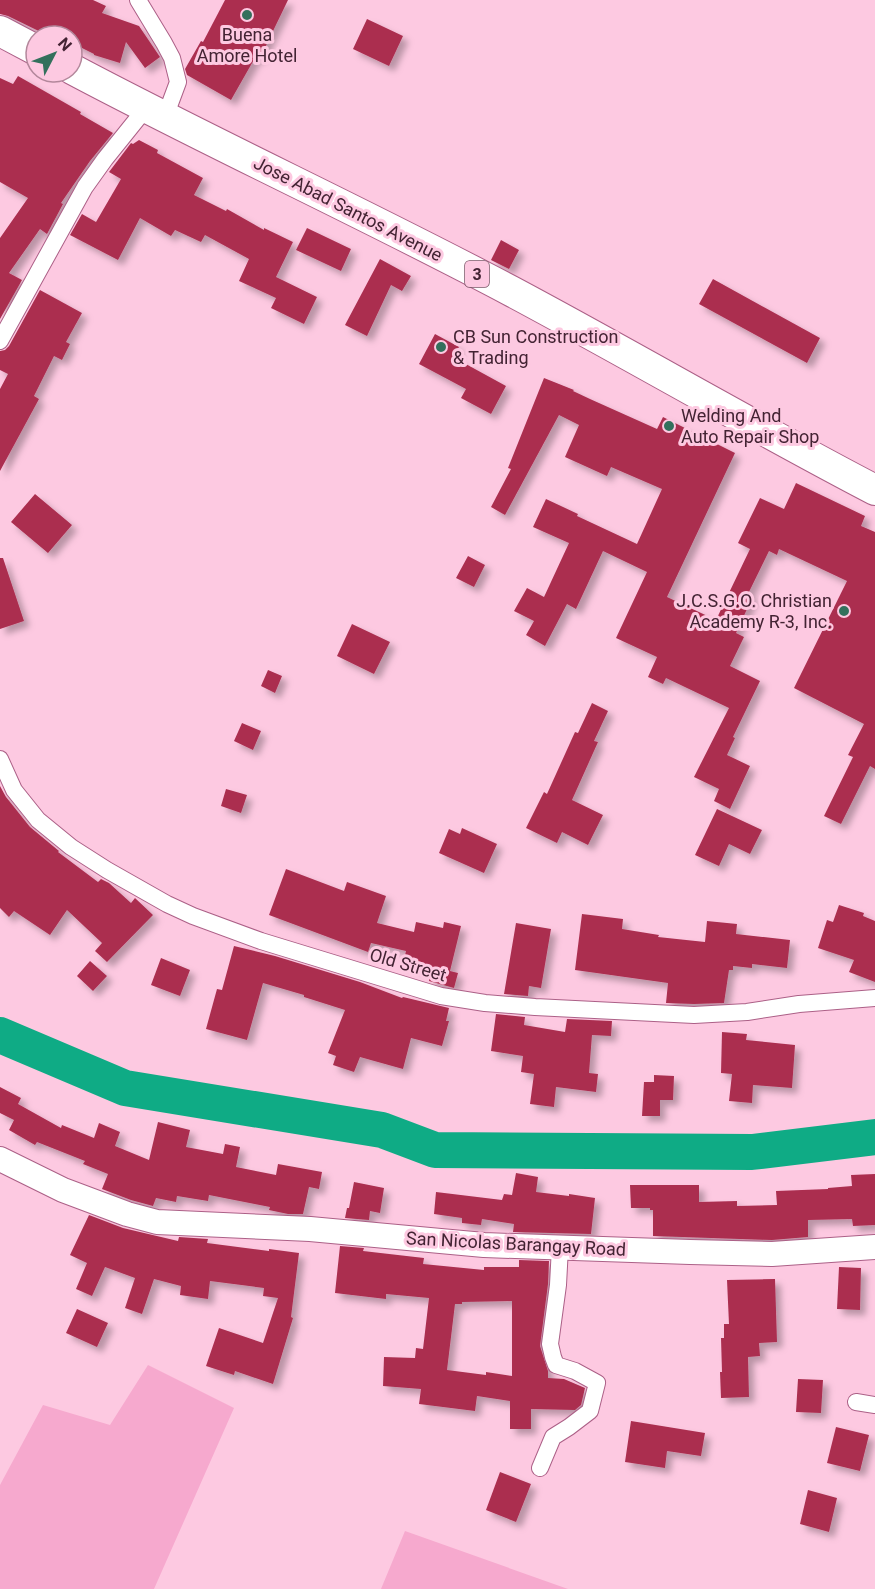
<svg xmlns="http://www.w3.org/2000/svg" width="875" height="1589" font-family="Roboto,sans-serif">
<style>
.green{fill:#f6a9ce}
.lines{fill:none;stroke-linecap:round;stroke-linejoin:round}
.river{stroke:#0fab85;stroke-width:36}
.building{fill:#ab2e50;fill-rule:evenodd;filter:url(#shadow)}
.street-casing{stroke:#ac6087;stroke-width:18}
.secondary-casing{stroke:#ac6087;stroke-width:26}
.highway-casing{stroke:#ac6087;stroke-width:32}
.street{stroke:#fff;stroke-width:16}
.secondary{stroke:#fff;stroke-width:24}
.highway{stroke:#fff;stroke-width:30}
.poi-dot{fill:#33705c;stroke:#fdc9e1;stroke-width:2}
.labels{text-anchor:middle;stroke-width:6;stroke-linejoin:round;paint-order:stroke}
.shield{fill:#fdc9e1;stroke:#7b5567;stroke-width:1.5}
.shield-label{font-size:16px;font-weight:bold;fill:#432333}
.poi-label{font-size:18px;fill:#432333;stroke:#fdc9e1;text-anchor:start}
.street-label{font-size:18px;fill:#432333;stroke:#fdc9e1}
</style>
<defs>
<filter id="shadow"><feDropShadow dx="5.5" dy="5.5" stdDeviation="3" flood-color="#0004"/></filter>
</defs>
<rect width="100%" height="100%" fill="#fdc9e1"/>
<!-- green -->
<path class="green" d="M 148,1365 L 234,1408 L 154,1589 L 0,1589 L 0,1485 L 43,1405 L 110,1425 Z
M 405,1531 L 568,1589 L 381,1589 Z"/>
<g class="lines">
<!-- river -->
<path class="river" d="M 0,1035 L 125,1088 L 382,1130 L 435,1150 L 752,1152 L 875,1137"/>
</g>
<!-- building -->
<path class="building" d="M 0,0 L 93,0 L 106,6 L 102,13 L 139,26 L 160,57 L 145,68 L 126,42 L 120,63 L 94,55 L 94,54 L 72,43 L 72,36 L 49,36 L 8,16 L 0,14 Z
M 225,0 L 288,0 L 260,58 L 256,56 L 231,100 L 187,75 L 185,69 L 201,41 L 203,42 Z
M 367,19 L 403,36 L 389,66 L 353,49 Z
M 18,76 L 81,112 L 80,114 L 113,133 L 90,161 L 61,203 L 63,204 L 47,234 L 40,229 L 9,273 L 22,280 L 0,319 L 0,238 L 28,198 L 0,182 L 0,78 L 13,84 Z
M 139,140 L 158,150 L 157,153 L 203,178 L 194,195 L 226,211 L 227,209 L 264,230 L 264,228 L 293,242 L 276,277 L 317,297 L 304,324 L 271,308 L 276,298 L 239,281 L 249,259 L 205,235 L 201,242 L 175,230 L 171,236 L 140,218 L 118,260 L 70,235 L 82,214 L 96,222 L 121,179 L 109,172 L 131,143 L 133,144 Z
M 307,228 L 351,249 L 341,271 L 296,250 Z
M 501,240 L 519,250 L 509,269 L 491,260 Z
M 380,259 L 411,276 L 402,291 L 391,285 L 367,336 L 345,325 Z
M 713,279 L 820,338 L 807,363 L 699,304 Z
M 40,290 L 82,313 L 66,342 L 70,344 L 62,360 L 54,356 L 34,396 L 39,399 L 0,471 L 0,389 L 8,374 L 0,370 L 0,351 L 5,350 L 9,346 Z
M 435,334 L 459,347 L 453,357 L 506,386 L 491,414 L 461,398 L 466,389 L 419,364 Z
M 544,378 L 574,390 L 573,391 L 590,399 L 657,429 L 663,417 L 735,453 L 667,597 L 716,620 L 750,549 L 738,543 L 760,498 L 784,509 L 796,483 L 865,516 L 861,526 L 875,532 L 875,769 L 870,766 L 841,824 L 824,816 L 853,757 L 848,755 L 864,724 L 794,688 L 847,581 L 779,549 L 777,555 L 769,551 L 748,594 L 753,596 L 736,633 L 744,637 L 730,666 L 760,681 L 733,737 L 735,738 L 727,755 L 750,766 L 730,809 L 714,801 L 719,789 L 694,777 L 729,708 L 666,678 L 663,684 L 648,677 L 657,657 L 616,638 L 647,572 L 603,551 L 576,609 L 567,604 L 545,646 L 526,635 L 534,621 L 514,611 L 527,588 L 544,597 L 569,543 L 533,527 L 546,499 L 578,514 L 577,516 L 637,544 L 662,489 L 611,467 L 607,476 L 565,457 L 579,425 L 559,415 L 505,515 L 491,507 L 511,469 L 508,468 Z
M 35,494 L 72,525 L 48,553 L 11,522 Z
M 468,556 L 485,565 L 474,587 L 456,578 Z
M 0,558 L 3,558 L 24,621 L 0,629 Z
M 352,624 L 390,642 L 374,674 L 337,656 Z
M 268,670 L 282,676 L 275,693 L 261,686 Z
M 592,703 L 608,711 L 594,741 L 598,742 L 572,800 L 603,815 L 588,845 L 562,832 L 557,843 L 526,828 L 544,792 L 547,794 L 575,732 L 578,733 Z
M 242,723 L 261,731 L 253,750 L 234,741 Z
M 0,786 L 6,797 L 30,827 L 59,851 L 58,852 L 98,882 L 101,879 L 109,883 L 131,903 L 135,898 L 153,915 L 107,962 L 95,951 L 102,943 L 67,910 L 50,935 L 14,911 L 9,917 L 0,908 Z
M 226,789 L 247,795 L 241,813 L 221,806 Z
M 717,809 L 762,830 L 750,854 L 729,844 L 719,866 L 695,855 Z
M 462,828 L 497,844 L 484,873 L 439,853 L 449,829 L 460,834 Z
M 286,869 L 344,891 L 347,882 L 386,896 L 377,923 L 414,932 L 416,922 L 443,928 L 444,922 L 461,926 L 450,971 L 458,973 L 454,988 L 429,981 L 431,971 L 403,964 L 406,951 L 371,943 L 368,952 L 269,915 Z
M 839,905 L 864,913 L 863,916 L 875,921 L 875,982 L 849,972 L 854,960 L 818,948 L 827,920 L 833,922 Z
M 582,914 L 623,919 L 622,929 L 659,935 L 658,937 L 705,942 L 707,921 L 737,924 L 736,934 L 790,940 L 787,968 L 752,964 L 752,968 L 733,966 L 733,970 L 729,970 L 724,1003 L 694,1004 L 666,1003 L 668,983 L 575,970 Z
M 516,923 L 551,929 L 541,988 L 529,986 L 528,996 L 504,994 Z
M 234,946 L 275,956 L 360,982 L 402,998 L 403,997 L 449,1008 L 446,1021 L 449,1021 L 442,1046 L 411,1038 L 403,1069 L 360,1057 L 354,1072 L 333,1065 L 336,1056 L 328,1053 L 345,1010 L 304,997 L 304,995 L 263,983 L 247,1040 L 206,1029 L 217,989 L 222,990 Z
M 161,958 L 190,970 L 180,996 L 151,985 Z
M 90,961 L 107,976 L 93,991 L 77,976 Z
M 496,1014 L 525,1017 L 524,1025 L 565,1032 L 567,1019 L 612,1021 L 611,1036 L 592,1035 L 589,1073 L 598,1074 L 596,1092 L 556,1087 L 554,1107 L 530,1104 L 534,1074 L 521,1072 L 523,1056 L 491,1051 Z
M 722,1032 L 747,1034 L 746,1040 L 795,1045 L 792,1088 L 753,1085 L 752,1103 L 729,1101 L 732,1074 L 721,1073 Z
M 654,1075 L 674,1076 L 673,1100 L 660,1100 L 660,1116 L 642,1116 L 644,1082 L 654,1082 Z
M 0,1087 L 21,1098 L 18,1104 L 61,1128 L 62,1125 L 94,1138 L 99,1123 L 120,1132 L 115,1146 L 149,1160 L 158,1122 L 190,1130 L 186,1147 L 223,1154 L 225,1144 L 240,1147 L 236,1167 L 276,1175 L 278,1164 L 322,1172 L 319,1189 L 309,1187 L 303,1214 L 288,1214 L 269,1210 L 270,1207 L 209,1195 L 208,1201 L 177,1196 L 176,1202 L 156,1198 L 153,1206 L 131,1200 L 102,1189 L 108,1174 L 83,1164 L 85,1161 L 37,1142 L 35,1145 L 9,1130 L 14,1120 L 0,1113 Z
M 516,1173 L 538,1177 L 536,1192 L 569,1196 L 569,1194 L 595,1198 L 591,1234 L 513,1232 L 514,1224 L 482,1219 L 481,1225 L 462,1223 L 462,1218 L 434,1214 L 436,1192 L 502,1200 L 504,1194 L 512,1195 Z
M 875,1174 L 875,1225 L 853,1226 L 852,1219 L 808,1220 L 808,1237 L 772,1240 L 653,1236 L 653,1210 L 650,1210 L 650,1208 L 631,1208 L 630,1185 L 699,1185 L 699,1202 L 737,1201 L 737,1206 L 777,1205 L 776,1191 L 828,1189 L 828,1188 L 852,1186 L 851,1175 Z
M 354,1182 L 384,1188 L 380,1213 L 370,1211 L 369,1220 L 345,1218 L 347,1208 L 349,1208 Z
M 89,1215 L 123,1228 L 178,1241 L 179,1237 L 208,1239 L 207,1243 L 269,1251 L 269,1249 L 299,1253 L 291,1317 L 293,1318 L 273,1384 L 235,1371 L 234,1375 L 206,1366 L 219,1328 L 263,1343 L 278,1298 L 263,1296 L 264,1288 L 210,1281 L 208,1299 L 180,1295 L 181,1286 L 154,1279 L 142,1314 L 125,1308 L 135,1278 L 105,1267 L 92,1296 L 76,1289 L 87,1263 L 70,1255 Z
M 340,1246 L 364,1248 L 363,1251 L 424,1258 L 423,1264 L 484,1270 L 484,1267 L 519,1267 L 519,1260 L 549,1261 L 548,1284 L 540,1346 L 548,1371 L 548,1378 L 564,1379 L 585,1388 L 581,1405 L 575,1410 L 531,1409 L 531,1429 L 510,1429 L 510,1401 L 477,1396 L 475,1411 L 419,1404 L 421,1389 L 383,1386 L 384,1357 L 415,1358 L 416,1348 L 423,1349 L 429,1298 L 386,1294 L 386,1299 L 335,1293 ZM 512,1301 L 512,1376 L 486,1372 L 486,1375 L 447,1370 L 455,1304 L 462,1304 L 462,1302 Z
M 839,1267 L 861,1268 L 860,1310 L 837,1309 Z
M 775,1279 L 777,1342 L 759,1343 L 760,1356 L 748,1357 L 749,1397 L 721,1398 L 720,1372 L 722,1372 L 721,1338 L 724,1338 L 724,1324 L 729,1324 L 727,1280 Z
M 77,1309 L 108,1323 L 97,1347 L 66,1333 Z
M 798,1379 L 823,1380 L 821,1413 L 796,1412 Z
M 631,1421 L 705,1433 L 701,1456 L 667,1451 L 665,1468 L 625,1462 Z
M 836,1427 L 869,1435 L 860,1471 L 827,1463 Z
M 500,1472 L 531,1484 L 516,1522 L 486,1510 Z
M 808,1490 L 837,1498 L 829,1532 L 800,1524 Z"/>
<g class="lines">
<defs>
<path id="street" d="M 138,0 L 164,43 L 172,58 L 178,82 L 165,117
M 0,341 L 85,187 L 105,159 L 146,108
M 0,759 L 14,790 L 38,820 L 71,847 L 107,870 L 167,904 L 193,916 L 261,941 L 441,996 L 485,1003 L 535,1007 L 694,1015 L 747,1012 L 799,1004 L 875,998
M 856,1402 L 875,1405
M 540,1468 L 553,1437 L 569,1427 L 590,1411 L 597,1383 L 575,1371 L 556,1365 L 553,1357 L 550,1344 L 558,1285 L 560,1247"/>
<path id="secondary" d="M 0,1159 L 63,1190 L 127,1214 L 157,1222 L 310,1229 L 484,1245 L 690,1252 L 772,1254 L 875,1247"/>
<path id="highway" d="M 0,31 L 36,50
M 72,69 C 217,146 366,214 511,291 C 633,356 752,426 875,490"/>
</defs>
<!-- street casing -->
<use href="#street" class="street-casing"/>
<!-- secondary casing -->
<use href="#secondary" class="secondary-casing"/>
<!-- highway casing -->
<use href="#highway" class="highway-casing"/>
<!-- street -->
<use href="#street" class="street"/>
<!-- secondary -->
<use href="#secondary" class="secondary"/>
<!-- highway -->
<use href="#highway" class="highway"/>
</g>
<!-- markers -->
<g class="poi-dot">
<circle cx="247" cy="15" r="6"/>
<circle cx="441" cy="347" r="6"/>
<circle cx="669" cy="426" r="6"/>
<circle cx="844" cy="611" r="6"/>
</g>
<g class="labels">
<!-- shield labels -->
<rect class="shield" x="465" y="261" width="24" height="26" rx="4.5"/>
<g class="shield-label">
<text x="477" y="280">3</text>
</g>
<!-- poi labels -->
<g class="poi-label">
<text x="247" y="41" text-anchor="middle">Buena<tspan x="247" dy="21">Amore Hotel</tspan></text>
<text x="453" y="343">CB Sun Construction<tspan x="453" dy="21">&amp; Trading</tspan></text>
<text x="681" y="422">Welding And<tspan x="681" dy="21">Auto Repair Shop</tspan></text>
<text x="832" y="607" text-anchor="end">J.C.S.G.O. Christian<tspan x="832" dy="21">Academy R-3, Inc.</tspan></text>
</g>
<!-- street labels -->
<g class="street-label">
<text transform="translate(348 209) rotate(27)" y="6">Jose Abad Santos Avenue</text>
<text transform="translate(408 965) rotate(16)" y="6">Old Street</text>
<text transform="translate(516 1244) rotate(3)" y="6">San Nicolas Barangay Road</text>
</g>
</g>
<!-- north arrow -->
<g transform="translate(54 54) rotate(48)"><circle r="28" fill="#fdc9e1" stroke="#b3879b" stroke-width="1.5"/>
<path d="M0-4.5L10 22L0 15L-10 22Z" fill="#33705c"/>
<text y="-9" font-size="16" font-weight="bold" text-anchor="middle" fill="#432333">N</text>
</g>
</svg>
